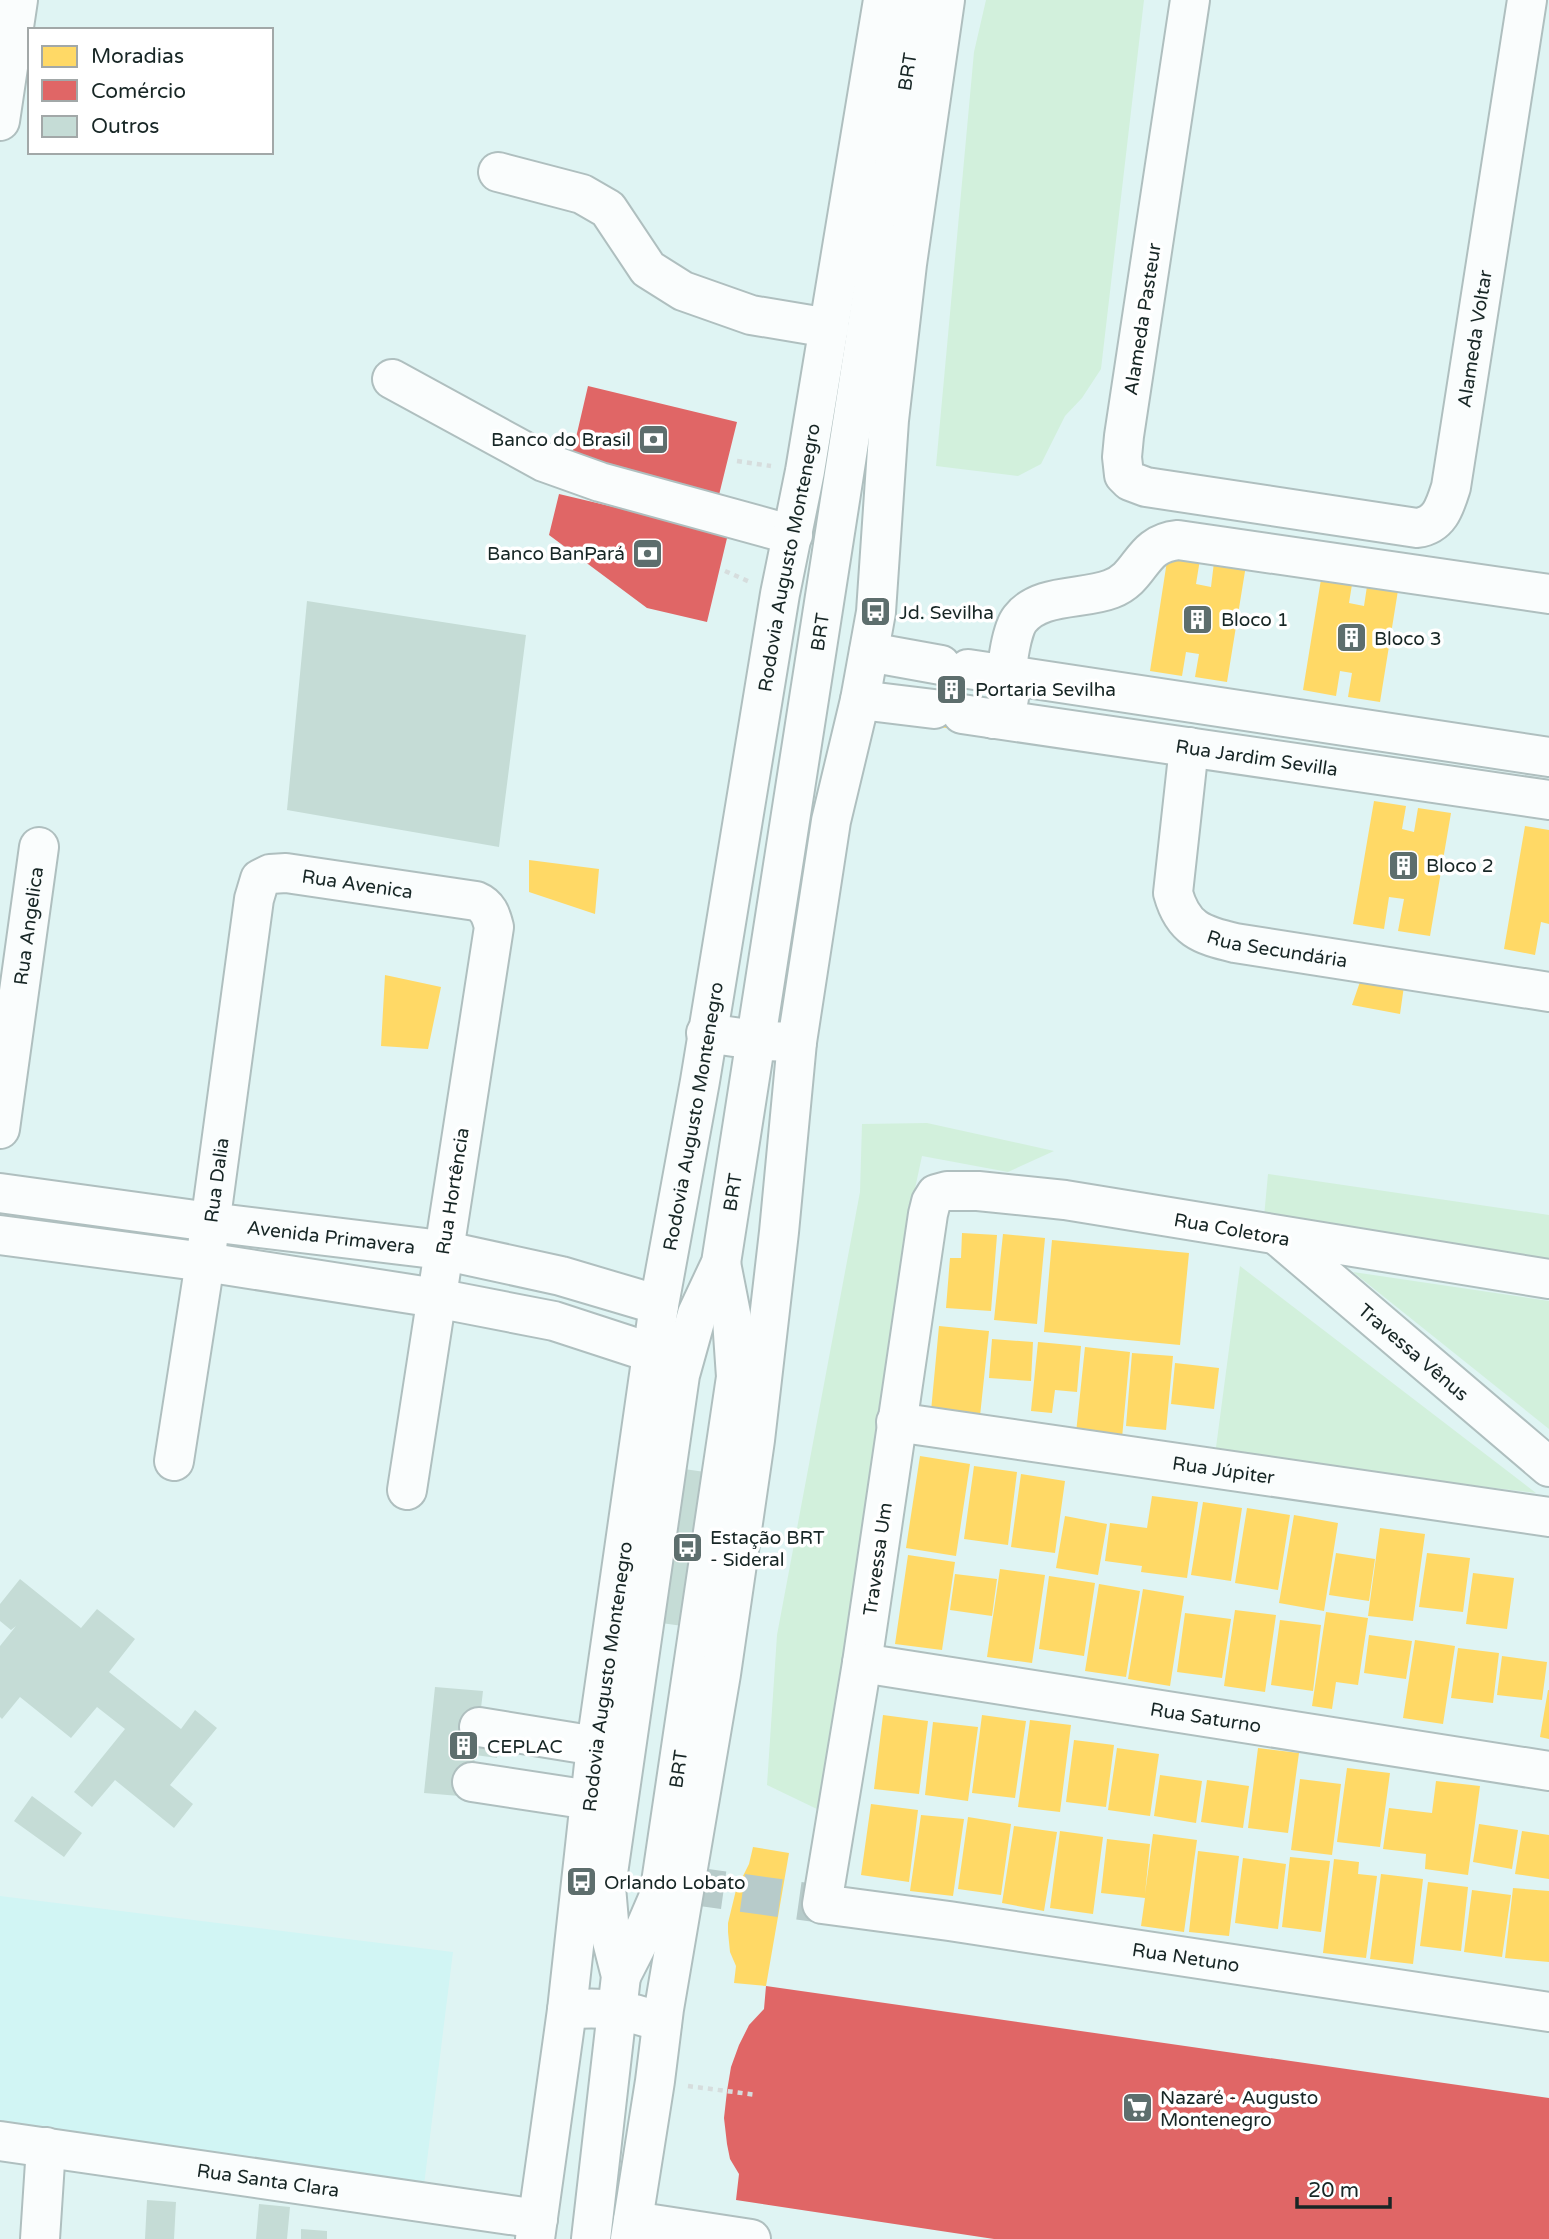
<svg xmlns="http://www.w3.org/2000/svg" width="1549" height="2239" font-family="'Varela Round',sans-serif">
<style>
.built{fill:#d1f5f4}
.green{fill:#d2f0dc}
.homes{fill:#ffd966}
.shops{fill:#e06666}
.building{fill:#c5dcd6}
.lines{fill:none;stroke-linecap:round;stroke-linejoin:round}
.minor-tunnel{stroke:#b7cbca;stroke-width:38;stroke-dasharray:38 19;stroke-linecap:butt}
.minor-casing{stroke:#afbfbf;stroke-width:42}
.major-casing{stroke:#afbfbf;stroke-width:42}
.path{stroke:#d6dddd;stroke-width:4.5;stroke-dasharray:5 5;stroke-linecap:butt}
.minor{stroke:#fafdfd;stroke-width:38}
.major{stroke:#fafdfd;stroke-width:38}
.labels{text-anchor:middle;stroke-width:7;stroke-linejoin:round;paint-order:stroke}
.street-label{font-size:19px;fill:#172625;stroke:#fff}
.poi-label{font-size:19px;fill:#172625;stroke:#fff;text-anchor:start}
</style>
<rect width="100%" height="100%" fill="#dff4f3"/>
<!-- built -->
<path class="built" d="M 0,1896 L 453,1952 L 424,2185 L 0,2124 Z"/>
<!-- green -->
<path class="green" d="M 986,0 L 1144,0 L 1101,369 L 1082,398 L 1065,416 L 1041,464 L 1018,476 L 936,466 L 974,52 Z
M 927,1123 L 1054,1151 L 1008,1172 L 922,1156 L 905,1235 L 893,1348 L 819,1810 L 767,1785 L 777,1635 L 860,1192 L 862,1124 Z
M 1268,1174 L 1549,1215 L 1549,1261 L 1264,1217 Z
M 1240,1266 L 1536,1493 L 1215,1455 Z
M 1353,1272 L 1549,1301 L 1549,1429 Z"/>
<!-- homes -->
<path class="homes" d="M 1169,548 L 1201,553 L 1196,584 L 1211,587 L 1215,554 L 1247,559 L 1227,682 L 1195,677 L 1199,654 L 1186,652 L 1182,676 L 1150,671 Z
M 1323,567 L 1354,572 L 1349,603 L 1364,606 L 1369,573 L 1400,578 L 1380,702 L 1348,697 L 1352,673 L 1340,671 L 1336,696 L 1303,690 Z
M 942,652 L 970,656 L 960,730 L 932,726 Z
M 1374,801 L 1406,806 L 1402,829 L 1414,832 L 1418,808 L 1451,813 L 1430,936 L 1398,931 L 1404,899 L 1389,897 L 1384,929 L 1353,924 Z
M 1525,826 L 1549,830 L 1549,924 L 1541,922 L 1535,955 L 1504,949 Z
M 529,860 L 599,869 L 595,914 L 529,892 Z
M 385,975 L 441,987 L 428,1049 L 381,1046 Z
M 1362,976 L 1405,979 L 1400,1014 L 1352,1005 Z
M 962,1233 L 997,1235 L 991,1311 L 946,1308 L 950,1258 L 961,1258 Z
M 1003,1234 L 1045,1238 L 1037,1324 L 994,1320 Z
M 1052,1240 L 1189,1253 L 1180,1345 L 1044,1332 Z
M 939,1326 L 989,1331 L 980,1416 L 931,1411 Z
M 992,1339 L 1033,1342 L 1031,1381 L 989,1378 Z
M 1038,1342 L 1081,1346 L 1077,1392 L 1055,1390 L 1052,1413 L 1031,1411 Z
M 1085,1347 L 1130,1352 L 1122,1438 L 1076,1433 Z
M 1132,1353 L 1173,1356 L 1166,1430 L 1126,1426 Z
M 1175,1363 L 1219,1368 L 1214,1409 L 1171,1404 Z
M 920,1456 L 970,1464 L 956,1556 L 906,1548 Z
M 974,1466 L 1017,1472 L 1008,1545 L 964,1539 Z
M 1021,1474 L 1065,1481 L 1055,1553 L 1011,1547 Z
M 1152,1496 L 1198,1502 L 1187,1578 L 1141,1572 L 1142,1566 L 1105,1561 L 1110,1523 L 1147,1528 Z
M 1203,1502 L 1242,1508 L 1231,1581 L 1191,1575 Z
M 1247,1508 L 1290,1515 L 1278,1590 L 1235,1583 Z
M 1294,1515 L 1338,1523 L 1324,1611 L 1279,1603 Z
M 1065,1516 L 1107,1524 L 1098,1575 L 1056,1568 Z
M 1380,1528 L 1425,1534 L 1413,1621 L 1368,1616 Z
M 1336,1553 L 1375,1559 L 1369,1601 L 1329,1595 Z
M 1427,1553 L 1470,1558 L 1463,1612 L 1419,1607 Z
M 908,1555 L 955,1562 L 942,1650 L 895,1644 Z
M 1000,1569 L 1045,1575 L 1032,1663 L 987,1657 Z
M 1473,1573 L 1514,1578 L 1507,1629 L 1466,1624 Z
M 955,1574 L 997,1579 L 992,1616 L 950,1610 Z
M 1049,1576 L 1095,1583 L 1084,1656 L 1039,1649 Z
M 1099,1584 L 1140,1591 L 1126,1677 L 1085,1671 Z
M 1143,1589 L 1184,1596 L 1170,1686 L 1128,1679 Z
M 1235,1610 L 1276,1615 L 1265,1692 L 1224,1686 Z
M 1326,1612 L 1368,1618 L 1358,1685 L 1336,1682 L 1332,1709 L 1312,1706 Z
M 1185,1613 L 1231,1619 L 1222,1678 L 1177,1672 Z
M 1280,1620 L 1321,1625 L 1313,1691 L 1271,1685 Z
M 1369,1635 L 1412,1641 L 1406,1679 L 1364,1673 Z
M 1415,1640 L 1455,1646 L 1443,1724 L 1403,1718 Z
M 1458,1648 L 1499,1653 L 1493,1703 L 1451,1698 Z
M 1502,1656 L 1547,1662 L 1542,1700 L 1497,1695 Z
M 1548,1690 L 1549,1690 L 1549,1739 L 1540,1737 Z
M 883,1715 L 928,1721 L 919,1794 L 874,1789 Z
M 982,1715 L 1026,1721 L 1015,1798 L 972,1793 Z
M 1030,1720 L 1071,1725 L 1060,1812 L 1018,1807 Z
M 933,1722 L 978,1727 L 968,1801 L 925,1795 Z
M 1074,1740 L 1114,1745 L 1106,1807 L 1066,1802 Z
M 1117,1748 L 1159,1754 L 1150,1816 L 1108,1810 Z
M 1258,1748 L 1299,1753 L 1288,1833 L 1248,1828 Z
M 1347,1768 L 1390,1773 L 1380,1847 L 1337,1842 Z
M 1160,1775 L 1202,1781 L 1196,1823 L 1154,1816 Z
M 1300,1779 L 1341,1784 L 1332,1855 L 1291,1850 Z
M 1207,1780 L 1249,1786 L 1243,1828 L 1201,1822 Z
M 1436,1781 L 1480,1786 L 1468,1875 L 1425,1869 L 1426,1854 L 1383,1849 L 1389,1808 L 1432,1813 Z
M 871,1804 L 918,1810 L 909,1882 L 861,1875 Z
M 921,1815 L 964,1819 L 953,1896 L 910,1891 Z
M 968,1817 L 1011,1824 L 1001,1895 L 958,1889 Z
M 1479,1824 L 1518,1830 L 1512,1869 L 1473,1862 Z
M 1014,1826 L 1057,1832 L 1044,1911 L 1002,1903 Z
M 1060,1831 L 1103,1837 L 1093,1914 L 1050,1908 Z
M 1522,1831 L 1549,1835 L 1549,1879 L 1515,1874 Z
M 1153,1834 L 1197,1840 L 1184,1932 L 1141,1926 L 1145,1898 L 1101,1893 L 1107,1839 L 1150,1844 L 1145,1894 Z
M 753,1847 L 789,1853 L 766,1986 L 734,1983 L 736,1966 L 730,1952 L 728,1932 L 728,1923 L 736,1890 L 749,1864 Z
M 1198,1851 L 1239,1856 L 1229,1936 L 1189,1932 Z
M 1290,1857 L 1330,1861 L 1321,1932 L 1282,1927 Z
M 1243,1858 L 1286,1864 L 1278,1929 L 1235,1923 Z
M 1334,1859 L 1359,1862 L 1358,1874 L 1377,1876 L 1366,1958 L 1323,1953 Z
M 1381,1874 L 1423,1879 L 1413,1964 L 1370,1959 Z
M 1428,1882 L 1468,1887 L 1461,1951 L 1420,1946 Z
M 1513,1888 L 1549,1891 L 1549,1962 L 1505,1958 Z
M 1472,1890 L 1511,1895 L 1502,1957 L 1464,1952 Z"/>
<!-- shops -->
<path class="shops" d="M 588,386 L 737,422 L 719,495 L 571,459 Z
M 559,494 L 728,534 L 707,622 L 647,608 L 549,535 Z
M 766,1986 L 1549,2098 L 1549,2239 L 994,2239 L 736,2200 L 739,2174 L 730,2159 L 727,2144 L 724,2118 L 727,2091 L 731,2067 L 739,2045 L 749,2025 L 764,2009 Z"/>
<!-- building -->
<path class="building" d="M 307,601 L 526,635 L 499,847 L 287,810 Z
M 684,1469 L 712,1473 L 690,1627 L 661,1623 Z
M 20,1579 L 81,1628 L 97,1609 L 135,1639 L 109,1672 L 181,1729 L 195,1710 L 217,1728 L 170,1785 L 193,1804 L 174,1828 L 115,1780 L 92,1807 L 74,1792 L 125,1729 L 97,1707 L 71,1738 L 20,1697 L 2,1719 L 0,1717 L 0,1646 L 16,1626 L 11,1630 L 0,1621 L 0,1604 Z
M 435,1687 L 483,1691 L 478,1734 L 500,1736 L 497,1758 L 475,1755 L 471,1797 L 424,1793 Z
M 32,1796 L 82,1833 L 64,1857 L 14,1821 Z
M 147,2200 L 176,2202 L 174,2239 L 145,2239 Z
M 259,2204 L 290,2207 L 287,2239 L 256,2239 Z
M 301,2229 L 327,2231 L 327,2239 L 301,2239 Z"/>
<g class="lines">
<!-- minor-tunnel -->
<path class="minor-tunnel" d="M 686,1885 L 822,1904"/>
<defs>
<g id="minor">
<path id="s1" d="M 1190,0 L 1124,436 L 1122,457 L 1124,475 L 1130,481 L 1146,487 L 1417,528 C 1440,525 1445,506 1451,487 L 1527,0"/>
<path d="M 0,121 L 18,0"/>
<path d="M 498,172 L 582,194 L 608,209 L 648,269 L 683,291 L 751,315 L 829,328"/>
<path d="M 392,379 L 544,462 L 600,482 L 793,535"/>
<path d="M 869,652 L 941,665"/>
<path d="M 968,669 L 1549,757"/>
<path d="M 860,700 L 934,709"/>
<path id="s2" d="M 962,714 L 1549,800"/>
<path d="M 993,719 C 997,716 1004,712 1006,708 C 1011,699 1009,687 1008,677 C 1006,664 1012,629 1020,619 C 1040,593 1083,600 1111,589 C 1143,577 1139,544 1178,540 L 1549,594"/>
<path id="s3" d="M 1189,747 L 1173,893 C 1183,929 1201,935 1235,943 L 1549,992"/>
<path id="s4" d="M 0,1129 L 39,847"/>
<path id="s5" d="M 0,1193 L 210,1222 L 442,1250 L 561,1276 L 659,1305"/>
<path d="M 0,1235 L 205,1262 L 436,1298 L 554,1321 L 652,1353"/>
<path id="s6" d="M 1279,1237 L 1549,1467"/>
<path id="s7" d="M 1549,1279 L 1065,1200 L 978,1191 L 947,1191 L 936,1194 L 931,1202 L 928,1214 L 862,1663 L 822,1904 L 949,1921 L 1549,2012"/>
<path id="s8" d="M 896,1422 L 1549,1517"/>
<path id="s9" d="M 174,1461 L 205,1262 L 254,899 L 260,879 L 270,874 L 286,873 L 476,901 C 488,906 491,915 494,927 L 407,1490"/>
<path id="s10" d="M 862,1663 L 1549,1771"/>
<path d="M 479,1727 L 596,1746"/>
<path d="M 472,1782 L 590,1800"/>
<path id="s11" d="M 621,1976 L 643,1933 L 659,1896 L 736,1377 L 732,1319 L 721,1263"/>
<path id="s12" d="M 0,2141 L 538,2219"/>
<path d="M 40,2239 L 46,2147"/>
<path id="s13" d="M 591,2239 L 621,1976 L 610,1933 L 606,1887 L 680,1375 L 697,1314 L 721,1263 L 918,0"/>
</g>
<g id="major">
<path d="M 706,1033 L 762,1041 L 797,1042"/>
<path d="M 567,2010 C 601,2006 629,2010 662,2023"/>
<path d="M 633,2221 L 751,2239"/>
<path id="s14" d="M 535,2239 L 567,2010 L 596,1746 L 659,1305 L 700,1081 L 780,594 L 805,471 L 883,0"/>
<path d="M 630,2239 L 655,2081 L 664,2009 L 721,1674 L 755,1440 L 779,1232 L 797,1042 L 831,821 L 860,700 L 876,612 L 889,420 L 907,264 L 945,0"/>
</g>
</defs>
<!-- minor casing -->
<use href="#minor" class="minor-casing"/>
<!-- major casing -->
<use href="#major" class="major-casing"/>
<!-- path -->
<path class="path" d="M 737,461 L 771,466
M 725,571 L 750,582
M 688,2086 L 757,2095"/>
<!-- minor -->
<use href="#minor" class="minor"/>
<!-- major -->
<use href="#major" class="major"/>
</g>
<!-- icons -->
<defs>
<symbol id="bank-square" viewBox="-11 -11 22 22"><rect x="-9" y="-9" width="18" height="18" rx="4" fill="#5d6e6d" stroke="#fff"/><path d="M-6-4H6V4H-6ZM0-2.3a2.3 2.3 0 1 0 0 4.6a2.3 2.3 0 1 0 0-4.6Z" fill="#fff"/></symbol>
<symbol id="bus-square" viewBox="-11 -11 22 22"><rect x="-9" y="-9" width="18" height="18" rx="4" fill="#5d6e6d" stroke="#fff"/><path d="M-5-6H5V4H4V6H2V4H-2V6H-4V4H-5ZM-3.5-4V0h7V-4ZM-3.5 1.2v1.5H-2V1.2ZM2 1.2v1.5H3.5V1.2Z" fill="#fff"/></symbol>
<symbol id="building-square" viewBox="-11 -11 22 22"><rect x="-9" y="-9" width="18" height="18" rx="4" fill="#5d6e6d" stroke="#fff"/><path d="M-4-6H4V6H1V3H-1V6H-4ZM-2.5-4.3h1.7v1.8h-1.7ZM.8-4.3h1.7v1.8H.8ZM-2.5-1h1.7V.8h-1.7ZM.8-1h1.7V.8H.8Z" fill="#fff"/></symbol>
<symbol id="supermarket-square" viewBox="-11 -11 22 22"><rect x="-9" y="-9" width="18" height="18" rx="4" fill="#5d6e6d" stroke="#fff"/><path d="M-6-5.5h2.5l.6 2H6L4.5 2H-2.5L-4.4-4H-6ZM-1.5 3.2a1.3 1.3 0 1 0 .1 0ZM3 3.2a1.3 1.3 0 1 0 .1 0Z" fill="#fff"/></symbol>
</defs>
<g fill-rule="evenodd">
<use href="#bank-square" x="636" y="422" width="35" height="35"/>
<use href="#bank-square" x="630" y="536" width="35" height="35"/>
<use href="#bus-square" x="858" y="594" width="35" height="35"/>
<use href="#building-square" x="1180" y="602" width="35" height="35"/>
<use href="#building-square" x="1334" y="620" width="35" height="35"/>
<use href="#building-square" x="934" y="672" width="35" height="35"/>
<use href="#building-square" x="1386" y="848" width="35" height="35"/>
<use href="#bus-square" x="670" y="1530" width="35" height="35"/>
<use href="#building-square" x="446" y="1728" width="35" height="35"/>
<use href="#bus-square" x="564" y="1864" width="35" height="35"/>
<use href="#supermarket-square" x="1120" y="2090" width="35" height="35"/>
</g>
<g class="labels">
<!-- street labels -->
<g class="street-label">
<text dy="7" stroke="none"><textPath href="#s13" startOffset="2198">BRT</textPath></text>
<text transform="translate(1142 319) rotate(-81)" y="7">Alameda Pasteur</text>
<text dy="7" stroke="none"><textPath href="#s1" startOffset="987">Alameda Voltar</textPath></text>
<text dy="7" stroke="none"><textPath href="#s14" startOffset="1701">Rodovia Augusto Montenegro</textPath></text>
<text dy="7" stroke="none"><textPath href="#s13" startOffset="1631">BRT</textPath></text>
<text dy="7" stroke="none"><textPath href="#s2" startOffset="298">Rua Jardim Sevilla</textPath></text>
<text dy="7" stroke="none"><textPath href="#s9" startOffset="688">Rua Avenica</textPath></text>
<text dy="7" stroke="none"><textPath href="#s4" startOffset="205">Rua Angelica</textPath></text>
<text dy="7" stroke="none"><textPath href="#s3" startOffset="275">Rua Secundária</textPath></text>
<text dy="7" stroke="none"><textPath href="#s14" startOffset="1134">Rodovia Augusto Montenegro</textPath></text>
<text dy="7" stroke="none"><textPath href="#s9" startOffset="284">Rua Dalia</textPath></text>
<text transform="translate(452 1191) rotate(-81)" y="7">Rua Hortência</text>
<text dy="7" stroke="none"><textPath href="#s13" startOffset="1064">BRT</textPath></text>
<text transform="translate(1232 1229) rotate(10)" y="7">Rua Coletora</text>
<text dy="7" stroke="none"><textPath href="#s5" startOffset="334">Avenida Primavera</textPath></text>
<text dy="7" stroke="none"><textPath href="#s6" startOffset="177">Travessa Vênus</textPath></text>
<text dy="7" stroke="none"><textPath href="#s8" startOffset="331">Rua Júpiter</textPath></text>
<text transform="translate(877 1559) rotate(-82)" y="7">Travessa Um</text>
<text dy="7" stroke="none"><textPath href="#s14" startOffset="567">Rodovia Augusto Montenegro</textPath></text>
<text dy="7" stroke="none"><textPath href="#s10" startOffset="348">Rua Saturno</textPath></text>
<text dy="7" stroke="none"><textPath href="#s11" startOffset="217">BRT</textPath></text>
<text dy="7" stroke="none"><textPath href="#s7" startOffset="1708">Rua Netuno</textPath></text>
<text dy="7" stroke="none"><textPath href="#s12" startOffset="271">Rua Santa Clara</textPath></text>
</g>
<!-- poi labels -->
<g class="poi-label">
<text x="631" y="446" text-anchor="end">Banco do Brasil</text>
<text x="625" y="560" text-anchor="end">Banco BanPará</text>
<text x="899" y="619">Jd. Sevilha</text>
<text x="1221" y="626">Bloco 1</text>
<text x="1374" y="645">Bloco 3</text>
<text x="975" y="696">Portaria Sevilha</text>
<text x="1426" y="872">Bloco 2</text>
<text x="710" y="1544">Estação BRT<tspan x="710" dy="22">- Sideral</tspan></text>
<text x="487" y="1753">CEPLAC</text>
<text x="604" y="1889">Orlando Lobato</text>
<text x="1160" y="2104">Nazaré - Augusto<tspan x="1160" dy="22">Montenegro</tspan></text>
</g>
</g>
<!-- legend -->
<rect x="28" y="28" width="245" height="126" fill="#ffffff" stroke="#a2a8a8" stroke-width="2"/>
<rect x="42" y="46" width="35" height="21" fill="#ffd966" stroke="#a2a8a8" stroke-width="2"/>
<text x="91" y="63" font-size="21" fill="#172625">Moradias</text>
<rect x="42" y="80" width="35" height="21" fill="#e06666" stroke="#a2a8a8" stroke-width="2"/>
<text x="91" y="98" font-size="21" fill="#172625">Comércio</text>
<rect x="42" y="116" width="35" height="21" fill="#c5dcd6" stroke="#a2a8a8" stroke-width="2"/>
<text x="91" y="133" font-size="21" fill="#172625">Outros</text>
<!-- scale -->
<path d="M1297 2197v10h93v-10" fill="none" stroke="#172625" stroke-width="3.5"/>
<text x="1308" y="2197" font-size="21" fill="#172625" stroke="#ffffff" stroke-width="5" paint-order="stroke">20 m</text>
</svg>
